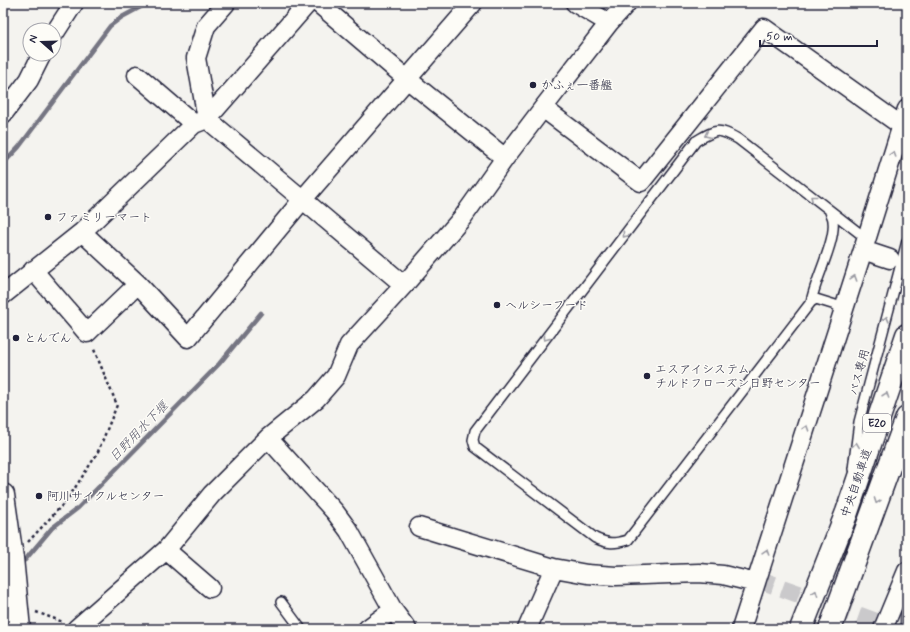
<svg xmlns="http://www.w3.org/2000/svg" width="910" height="632" font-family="Mynerve,'Klee One',sans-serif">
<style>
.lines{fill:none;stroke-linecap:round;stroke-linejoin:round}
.stream{stroke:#757582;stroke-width:4.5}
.street-tunnel{stroke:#cac9cb;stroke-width:18;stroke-dasharray:18 9;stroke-linecap:butt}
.lane-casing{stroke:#22223b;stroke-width:12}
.street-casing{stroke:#22223b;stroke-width:21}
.secondary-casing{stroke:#22223b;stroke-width:25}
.highway-casing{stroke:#22223b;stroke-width:25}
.path{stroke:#22223b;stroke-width:2.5;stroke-dasharray:3 3;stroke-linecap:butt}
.lane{stroke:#fdfcf7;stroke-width:9}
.street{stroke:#fdfcf7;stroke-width:18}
.secondary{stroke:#fdfcf7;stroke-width:22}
.highway{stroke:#fdfcf7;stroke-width:22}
.oneway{stroke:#9a9aa2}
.poi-dot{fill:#22223b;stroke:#fdfcf7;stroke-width:1.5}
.labels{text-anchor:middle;stroke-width:3;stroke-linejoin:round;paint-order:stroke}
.shield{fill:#fdfcf7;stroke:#646373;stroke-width:1}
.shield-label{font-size:11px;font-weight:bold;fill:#22223b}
.poi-label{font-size:12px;fill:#22223b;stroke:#fdfcf7;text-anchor:start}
.street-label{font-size:12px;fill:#22223b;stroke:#fdfcf7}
.water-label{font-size:13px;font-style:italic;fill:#59596b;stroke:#fdfcf7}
</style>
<rect width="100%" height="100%" fill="#f4f3ef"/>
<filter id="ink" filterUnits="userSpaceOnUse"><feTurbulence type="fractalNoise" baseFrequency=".025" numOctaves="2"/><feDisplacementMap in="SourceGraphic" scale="8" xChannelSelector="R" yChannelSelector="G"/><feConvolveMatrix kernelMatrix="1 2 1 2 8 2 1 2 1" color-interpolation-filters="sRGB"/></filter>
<g filter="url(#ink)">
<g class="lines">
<!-- stream -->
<path class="stream" d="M 3,164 L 19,147 L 110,26 L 122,17 L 148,3
M 25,560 L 52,528 L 78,508 L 219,364 L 261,313
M 901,629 L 902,610 L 907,605"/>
<!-- street-tunnel -->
<path class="street-tunnel" d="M 757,579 L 885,625"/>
<defs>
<path id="lane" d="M 811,302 C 815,280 836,241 833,221 C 833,218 831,214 830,212
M 845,308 L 816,299 L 811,302 L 628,540 C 614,544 608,544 595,538 L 475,447 L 473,440 L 475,431 L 696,141 C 717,129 718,128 738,139 L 867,239
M 853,469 L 859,422 L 907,241
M 281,602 L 301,629"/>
<path id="street" d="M 308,3 L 207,119 L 404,285
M 318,3 L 407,79 L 505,158
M 575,3 L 609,23
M 54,34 L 74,3
M 137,75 L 194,124
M 543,108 L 641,182 L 764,28 L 902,126
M 3,114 L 29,80 L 42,54
M 82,232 L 138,284 L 188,338 L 303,199 L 473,3
M 863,250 L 890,259
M 33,270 L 87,333 L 138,284
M 3,295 L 82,232 L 194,124 L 207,119 L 196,58 L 206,26 L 226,3
M 268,438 L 335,512 L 349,531 L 393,610 L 407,629
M 419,527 L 554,568 L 587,574 L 616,576 L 699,573 L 723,575 L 756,583
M 166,550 L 210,588
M 76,629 L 166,550 L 212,494 L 268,438 L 316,399 L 336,376 L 349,345 L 404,285 L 463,217 L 505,158 L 543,108 L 609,23 L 627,3
M 367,629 L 393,610
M 527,629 L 554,568
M 741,629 L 863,250 L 907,109
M 883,629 L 907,571"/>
<path id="secondary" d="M 3,495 L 12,558 L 19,629"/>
<path id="highway" d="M 801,629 L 847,512 L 907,335
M 830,629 L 907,418"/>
</defs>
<!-- lane casing -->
<use href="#lane" class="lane-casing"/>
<!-- street casing -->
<use href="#street" class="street-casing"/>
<!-- secondary casing -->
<use href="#secondary" class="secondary-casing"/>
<!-- highway casing -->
<use href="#highway" class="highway-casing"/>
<!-- path -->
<path class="path" d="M 28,542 L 67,500 L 97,454 L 117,405 L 93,347
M 36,612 L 63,622"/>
<!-- lane -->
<use href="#lane" class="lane"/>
<!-- street -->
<use href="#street" class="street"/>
<!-- secondary -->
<use href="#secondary" class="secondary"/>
<!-- highway -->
<use href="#highway" class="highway"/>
</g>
<!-- one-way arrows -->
<defs><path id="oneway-chevron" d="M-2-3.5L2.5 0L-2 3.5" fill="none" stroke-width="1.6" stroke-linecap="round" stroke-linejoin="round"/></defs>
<g class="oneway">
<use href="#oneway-chevron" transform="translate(707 135) rotate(155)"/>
<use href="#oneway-chevron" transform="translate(893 154) rotate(-73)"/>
<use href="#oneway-chevron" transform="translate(813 198) rotate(-142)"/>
<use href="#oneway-chevron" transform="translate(625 235) rotate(127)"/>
<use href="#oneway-chevron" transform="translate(854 278) rotate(-72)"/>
<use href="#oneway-chevron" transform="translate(886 319) rotate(-75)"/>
<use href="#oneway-chevron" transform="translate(546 338) rotate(127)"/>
<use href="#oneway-chevron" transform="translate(886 395) rotate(-71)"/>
<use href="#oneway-chevron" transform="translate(806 428) rotate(-72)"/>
<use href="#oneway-chevron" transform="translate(856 445) rotate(-82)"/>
<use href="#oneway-chevron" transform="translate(877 501) rotate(110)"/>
<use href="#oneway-chevron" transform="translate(766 552) rotate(-72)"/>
<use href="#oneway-chevron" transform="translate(815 593) rotate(-69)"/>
</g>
</g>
<!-- markers -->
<g class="poi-dot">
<circle cx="533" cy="85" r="4"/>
<circle cx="48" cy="217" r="4"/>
<circle cx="497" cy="305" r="4"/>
<circle cx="16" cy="338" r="4"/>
<circle cx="647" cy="376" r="4"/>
<circle cx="39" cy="496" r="4"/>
</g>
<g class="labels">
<!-- shield labels -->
<rect class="shield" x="863" y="414" width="28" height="18" rx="3"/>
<g class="shield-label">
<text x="877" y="427">E20</text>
</g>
<!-- poi labels -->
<g class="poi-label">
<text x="541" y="89">かふぇ一番艦</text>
<text x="56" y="221">ファミリーマート</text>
<text x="505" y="309">ヘルシーフード</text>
<text x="24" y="342">とんでん</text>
<text x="655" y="373">エスアイシステム<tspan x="655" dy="14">チルドフローズン日野センター</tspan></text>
<text x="47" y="500">阿川サイクルセンター</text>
</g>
<!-- street labels -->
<g class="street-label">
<text transform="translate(859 372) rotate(-75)" y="4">バス専用</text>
<text transform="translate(856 483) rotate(-71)" y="4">中央自動車道</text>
</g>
<!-- water labels -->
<g class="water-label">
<text transform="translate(138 431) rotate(-46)" y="5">日野用水下堰</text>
</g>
</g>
<!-- margin -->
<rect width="910" height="632" fill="none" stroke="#fdfcf7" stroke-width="16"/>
<rect x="8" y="8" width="894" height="616" fill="none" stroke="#22223b" stroke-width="1.5" filter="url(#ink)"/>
<!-- north arrow -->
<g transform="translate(42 42) rotate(290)"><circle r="19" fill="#fdfcf7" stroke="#a5a5ac"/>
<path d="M0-3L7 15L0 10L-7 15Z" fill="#22223b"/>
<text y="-6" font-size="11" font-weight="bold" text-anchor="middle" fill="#22223b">N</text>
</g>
<!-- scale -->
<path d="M760 40v6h117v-6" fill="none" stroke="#22223b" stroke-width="2"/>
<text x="766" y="40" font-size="12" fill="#22223b" stroke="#fdfcf7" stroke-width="3" paint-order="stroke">50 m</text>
</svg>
